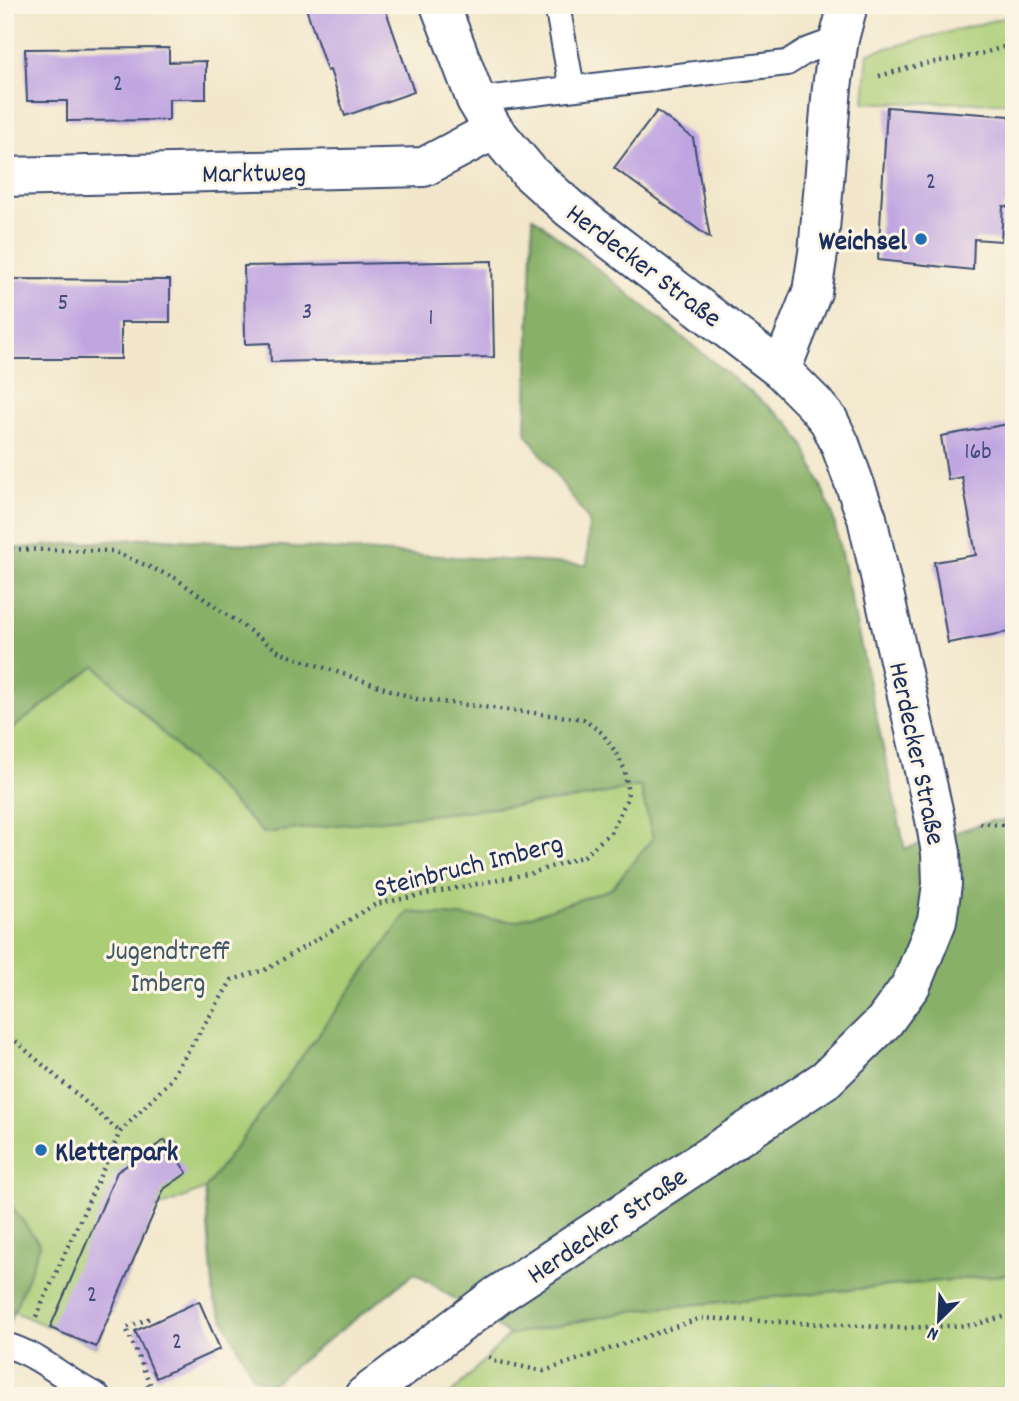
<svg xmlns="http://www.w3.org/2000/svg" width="1019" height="1401" font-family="Dekko,sans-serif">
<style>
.green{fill:#abcd76;stroke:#637e6a;stroke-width:2}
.forest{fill:#88b067;stroke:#527062;stroke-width:2}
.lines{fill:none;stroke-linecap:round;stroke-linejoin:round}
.stream{stroke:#86baf4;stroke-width:14}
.building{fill:#c0a6e1}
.service-casing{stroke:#3b4b6e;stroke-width:28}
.minor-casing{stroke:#3b4b6e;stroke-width:42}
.path{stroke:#3b4b6e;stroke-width:4.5;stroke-dasharray:2 5;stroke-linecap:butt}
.service{stroke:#fff;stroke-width:24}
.minor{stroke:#fff;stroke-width:38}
.poi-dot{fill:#1f6fb2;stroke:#fcf5e5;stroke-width:2.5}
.labels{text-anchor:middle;stroke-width:6;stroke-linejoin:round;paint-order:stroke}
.number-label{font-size:24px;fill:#444d7f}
.street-label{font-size:28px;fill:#1b2f5e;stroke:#fcf5e5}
.poi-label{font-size:28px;font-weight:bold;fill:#1b2f5e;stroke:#fcf5e5;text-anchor:end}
.park-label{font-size:28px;fill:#3f5664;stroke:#fcf5e5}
</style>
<rect width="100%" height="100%" fill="#fcf5e5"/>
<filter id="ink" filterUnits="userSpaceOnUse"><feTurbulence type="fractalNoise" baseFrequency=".0143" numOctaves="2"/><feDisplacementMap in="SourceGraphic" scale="14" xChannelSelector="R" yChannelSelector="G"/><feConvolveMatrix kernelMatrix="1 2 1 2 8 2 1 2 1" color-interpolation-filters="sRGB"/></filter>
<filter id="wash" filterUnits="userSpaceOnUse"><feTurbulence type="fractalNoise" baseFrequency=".00686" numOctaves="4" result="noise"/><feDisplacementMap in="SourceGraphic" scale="28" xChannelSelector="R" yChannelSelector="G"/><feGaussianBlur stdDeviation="1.57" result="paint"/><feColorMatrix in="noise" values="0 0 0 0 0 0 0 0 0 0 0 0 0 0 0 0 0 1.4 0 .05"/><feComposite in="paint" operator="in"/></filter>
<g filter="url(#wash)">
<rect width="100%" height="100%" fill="#f2e7cb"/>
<!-- green -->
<path class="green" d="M 1014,15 L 1014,102 L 864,103 L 868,53 Z
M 96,666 L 263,833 L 576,799 L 640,786 L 653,838 L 611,889 L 516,921 L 408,912 L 205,1189 L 155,1209 L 96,1347 L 14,1312 L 40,1245 L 5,1197 L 5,734 Z
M 1014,1274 L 1014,1396 L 449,1396 L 509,1335 L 638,1310 Z"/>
<!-- forest -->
<path class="forest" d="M 533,217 L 789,423 L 804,445 L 832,512 L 905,849 L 990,821 L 1014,820 L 1014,1274 L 638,1310 L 509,1335 L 415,1273 L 271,1384 L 253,1377 L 214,1300 L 205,1189 L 408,912 L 516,921 L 611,889 L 653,838 L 640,786 L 576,799 L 263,833 L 96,666 L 5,734 L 5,549 L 149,538 L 587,565 L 589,521 L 526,433 Z
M 5,1197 L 40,1245 L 5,1334 Z"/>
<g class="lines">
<!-- stream -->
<path class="stream" d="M 771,1396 L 773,1396"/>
</g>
<g id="blocks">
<!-- building -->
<path class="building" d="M 305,5 L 384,5 L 414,92 L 345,116 L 330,70 L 327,71 Z
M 169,48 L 169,62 L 206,61 L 206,99 L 169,99 L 169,120 L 67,121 L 67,101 L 27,101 L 25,49 Z
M 887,107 L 1010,116 L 1010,118 L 1014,118 L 1014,207 L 1003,206 L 1001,241 L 974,239 L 973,270 L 878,260 Z
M 657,111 L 693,138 L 710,238 L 614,168 Z
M 492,261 L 494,357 L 271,362 L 270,343 L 245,344 L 244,266 Z
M 5,279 L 170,280 L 170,322 L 121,322 L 121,359 L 5,359 Z
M 1014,423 L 1014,631 L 948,643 L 934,562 L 976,555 L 962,477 L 948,480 L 941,436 Z
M 165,1140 L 187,1173 L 164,1189 L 96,1347 L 50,1328 L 117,1172 Z
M 199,1301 L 220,1349 L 156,1378 L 135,1331 Z"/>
</g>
</g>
<g filter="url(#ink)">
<use href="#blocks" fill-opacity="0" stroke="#3b4b6e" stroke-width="2"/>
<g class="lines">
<defs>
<path id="service" d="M 557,5 L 572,88
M 476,100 L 787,63 L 806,51 L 839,39
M 5,1345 C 39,1354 66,1381 97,1396"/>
<path id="minor" d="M 5,177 L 424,167 L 494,130
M 781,370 L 812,292 L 818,253 L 832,87 L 839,39 L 848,5
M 364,1396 L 498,1295 L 826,1079 L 884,1022 L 911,985 L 937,921 L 942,884 L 941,853 L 935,819 L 867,518 L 840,444 L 829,421 L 814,403 L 781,370 L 569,208 L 529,172 L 494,130 L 476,100 L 440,5"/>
</defs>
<!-- service casing -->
<use href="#service" class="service-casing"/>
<!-- minor casing -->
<use href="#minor" class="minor-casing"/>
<!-- path -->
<path class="path" d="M 879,76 L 923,64 L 977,55 L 1014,44
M 5,549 L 113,551 L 175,578 L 281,653 L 417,699 L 583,719 L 602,733 L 615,751 L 625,770 L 628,797 L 611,832 L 584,856 L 532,873 L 376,904 L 267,969 L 232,980 L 169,1082 L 120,1132 L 36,1317
M 980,823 L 1014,826
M 5,1032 L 120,1132
M 489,1357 L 494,1361 L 544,1371 L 701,1318 L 902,1328 L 973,1325 L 1014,1314
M 133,1392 L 151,1386 L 126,1328 L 150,1318"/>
<!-- service -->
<use href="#service" class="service"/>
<!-- minor -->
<use href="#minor" class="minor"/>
</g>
</g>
<!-- markers -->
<g class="poi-dot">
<circle cx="921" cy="239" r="7"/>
<circle cx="41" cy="1150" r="7"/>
</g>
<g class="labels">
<!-- number labels -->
<g class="number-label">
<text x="118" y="90">2</text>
<text x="931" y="188">2</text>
<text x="63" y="309">5</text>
<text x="307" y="318">3</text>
<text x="431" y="324">1</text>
<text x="978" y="458">16b</text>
<text x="92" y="1301">2</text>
<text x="177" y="1348">2</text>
</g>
<!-- street labels -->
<g class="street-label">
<text transform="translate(254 171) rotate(-1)" y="10">Marktweg</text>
<text transform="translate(645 264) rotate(37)" y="10">Herdecker Straße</text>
<text transform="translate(919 753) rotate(78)" y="10">Herdecker Straße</text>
<text transform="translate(468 864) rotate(-14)" y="10">Steinbruch Imberg</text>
<text transform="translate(606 1224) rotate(-34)" y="10">Herdecker Straße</text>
</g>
<!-- poi labels -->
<g class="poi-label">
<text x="907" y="249">Weichsel</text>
<text x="55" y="1160" text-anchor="start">Kletterpark</text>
</g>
<!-- park labels -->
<g class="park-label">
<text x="168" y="959">Jugendtreff<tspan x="168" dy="32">Imberg</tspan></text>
</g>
</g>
<!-- margin -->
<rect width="1019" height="1401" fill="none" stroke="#fcf5e5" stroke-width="28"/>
<!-- north arrow -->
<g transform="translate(939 1320) rotate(204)" stroke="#fcf5e5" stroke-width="5" paint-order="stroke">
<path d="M0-5L12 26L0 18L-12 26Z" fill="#1b2f5e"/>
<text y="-10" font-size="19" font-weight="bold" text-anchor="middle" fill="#1b2f5e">N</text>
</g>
</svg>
